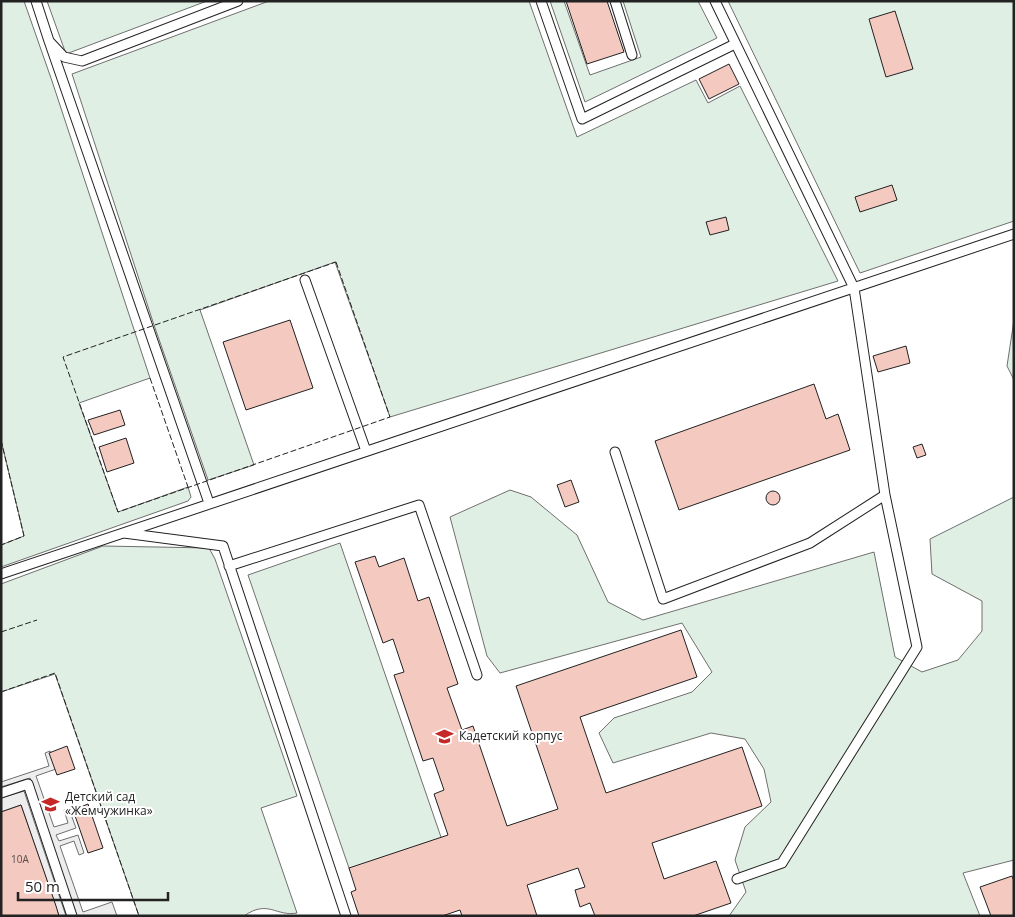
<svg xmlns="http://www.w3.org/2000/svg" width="1015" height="917" font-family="'Open Sans',sans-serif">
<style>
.green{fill:#e0efe3;stroke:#6f6f6f}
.parking{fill:#ededed;stroke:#6f6f6f}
.building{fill:#f3c9c0;stroke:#222}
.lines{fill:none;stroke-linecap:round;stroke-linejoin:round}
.service-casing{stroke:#222;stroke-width:11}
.service{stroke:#fff;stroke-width:9}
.fence{stroke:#222;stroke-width:1;stroke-dasharray:6 2.5;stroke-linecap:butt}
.labels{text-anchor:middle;stroke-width:4;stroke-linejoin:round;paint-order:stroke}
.number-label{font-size:10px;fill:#564c4a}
.poi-label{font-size:12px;fill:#222;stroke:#fff;text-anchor:start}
</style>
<rect width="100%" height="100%" fill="#fff"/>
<!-- green -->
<path class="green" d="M 1,1 L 24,1 L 52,81 L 150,378 L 79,403 L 118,512 L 188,487 L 191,497 L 188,501 L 1,567 L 1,545 L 24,536 L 1,440 Z
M 47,1 L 207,1 L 66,54 Z
M 269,1 L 529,1 L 577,137 L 696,80 L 708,103 L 740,86 L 838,281 L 390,417 L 335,262 L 200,310 L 254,465 L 208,480 L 154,325 L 72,74 Z
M 550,1 L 564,1 L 590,75 L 641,57 L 623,1 L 698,1 L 717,38 L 585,102 Z
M 728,1 L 1014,1 L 1014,221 L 860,273 Z
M 1014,320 L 1014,380 L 1007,366 Z
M 510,490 L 531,497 L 577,535 L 608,602 L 643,620 L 874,552 L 895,657 L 922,672 L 958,660 L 982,631 L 982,601 L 932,574 L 930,539 L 1014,497 L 1014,860 L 963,873 L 980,916 L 729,916 L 746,892 L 735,860 L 745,827 L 771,802 L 764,769 L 745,739 L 711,733 L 613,763 L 599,733 L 614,718 L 692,692 L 712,672 L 682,623 L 500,673 L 487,656 L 450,517 Z
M 340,543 L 442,840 L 350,871 L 248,575 Z
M 103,546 L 209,548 L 215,559 L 297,796 L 261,808 L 297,913 C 276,917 268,899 244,916 L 139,916 L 55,674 L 1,692 L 1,584 Z"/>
<!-- parking -->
<path class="parking" d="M 50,751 L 56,769 L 36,776 L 54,827 L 68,823 L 64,810 L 69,809 L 76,828 L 56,835 L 59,841 L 78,835 L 84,853 L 79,855 L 74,841 L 60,846 L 83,912 L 112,902 L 117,916 L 77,916 L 30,778 L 1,787 L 1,782 L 49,766 L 45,753 Z
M 24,791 L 66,916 L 59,916 L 21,805 L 1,812 L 1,798 Z"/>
<!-- building -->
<path class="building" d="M 566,1 L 607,1 L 624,52 L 587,64 Z
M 895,11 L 913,69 L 886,77 L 869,19 Z
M 729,64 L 739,84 L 709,99 L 699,79 Z
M 892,185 L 897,200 L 860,212 L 855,197 Z
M 726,217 L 729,230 L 710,235 L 706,222 Z
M 290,320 L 313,388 L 246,410 L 223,342 Z
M 906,346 L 910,363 L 878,372 L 873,356 Z
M 814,384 L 826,419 L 838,414 L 850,450 L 679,510 L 655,441 Z
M 120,410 L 125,425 L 94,435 L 88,420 Z
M 126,438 L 134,463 L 107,472 L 99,447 Z
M 922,444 L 926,455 L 917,458 L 913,447 Z
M 571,480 L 579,502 L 565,507 L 557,485 Z
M766 498a7 7 0 1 1 14 0a7 7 0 1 1-14 0Z
M 375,556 L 379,567 L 404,558 L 418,601 L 429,597 L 458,684 L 447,688 L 462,730 L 473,726 L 507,826 L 558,809 L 516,686 L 681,630 L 697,677 L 580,717 L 606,793 L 742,747 L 762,806 L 652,843 L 664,879 L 716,861 L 731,903 L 693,916 L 595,916 L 590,903 L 580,907 L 575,890 L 585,887 L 578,868 L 527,885 L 537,916 L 462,916 L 460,910 L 442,916 L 359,916 L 351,892 L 356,890 L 349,868 L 448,835 L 434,794 L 444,790 L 433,758 L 423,761 L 394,675 L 404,672 L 393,639 L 383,643 L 355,562 Z
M 67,746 L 75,769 L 57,775 L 49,753 Z
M 88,804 L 103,848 L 88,853 L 73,810 Z
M 21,805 L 56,906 L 59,916 L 1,916 L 1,812 Z
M 1012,876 L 1014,881 L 1014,916 L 991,916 L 980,887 Z"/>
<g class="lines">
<defs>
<path id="service" d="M 36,1 L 49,41 L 64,57 L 82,61 L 238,1
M 541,1 L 582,119 L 735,44
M 615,1 L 632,55
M 49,41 L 209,503
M 305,280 L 366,451
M 615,452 L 663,599 L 810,543 L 885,495 L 854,288 L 715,1
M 124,533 L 223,546 L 346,916
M 229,566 L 419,505 L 477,675
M 1,574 L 1014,234
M 1,793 L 28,784 L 72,916
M 737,879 L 782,863 L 917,647 L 885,495"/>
</defs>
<!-- service casing -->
<use href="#service" class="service-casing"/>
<!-- service -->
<use href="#service" class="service"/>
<!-- fence -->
<path class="fence" d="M 336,262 L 390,417 L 118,512 L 63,357 Z
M 150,378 L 188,487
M 1,440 L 24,536 L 1,545
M 1,632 L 37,620
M 1,692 L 55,673 L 139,916"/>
</g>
<!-- icons -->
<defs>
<symbol id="school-bare" viewBox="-9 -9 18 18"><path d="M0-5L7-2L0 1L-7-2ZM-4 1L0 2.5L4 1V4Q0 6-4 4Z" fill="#c62828" stroke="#fff" stroke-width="2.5" paint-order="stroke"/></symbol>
</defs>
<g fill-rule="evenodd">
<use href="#school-bare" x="432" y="724" width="25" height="25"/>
<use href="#school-bare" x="38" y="792" width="25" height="25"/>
</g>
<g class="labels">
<!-- number labels -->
<g class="number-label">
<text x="20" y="863">10А</text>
</g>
<!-- poi labels -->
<g class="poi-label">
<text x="459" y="740">Кадетский корпус</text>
<text x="65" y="801">Детский сад<tspan x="65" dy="14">«Жемчужинка»</tspan></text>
</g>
</g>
<!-- border -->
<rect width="1015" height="917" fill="none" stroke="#222222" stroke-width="5"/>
<!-- scale -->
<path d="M18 892v8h150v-8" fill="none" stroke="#222222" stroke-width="2.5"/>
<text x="25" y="892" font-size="15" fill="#222222" stroke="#ffffff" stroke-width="4" paint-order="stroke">50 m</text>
</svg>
